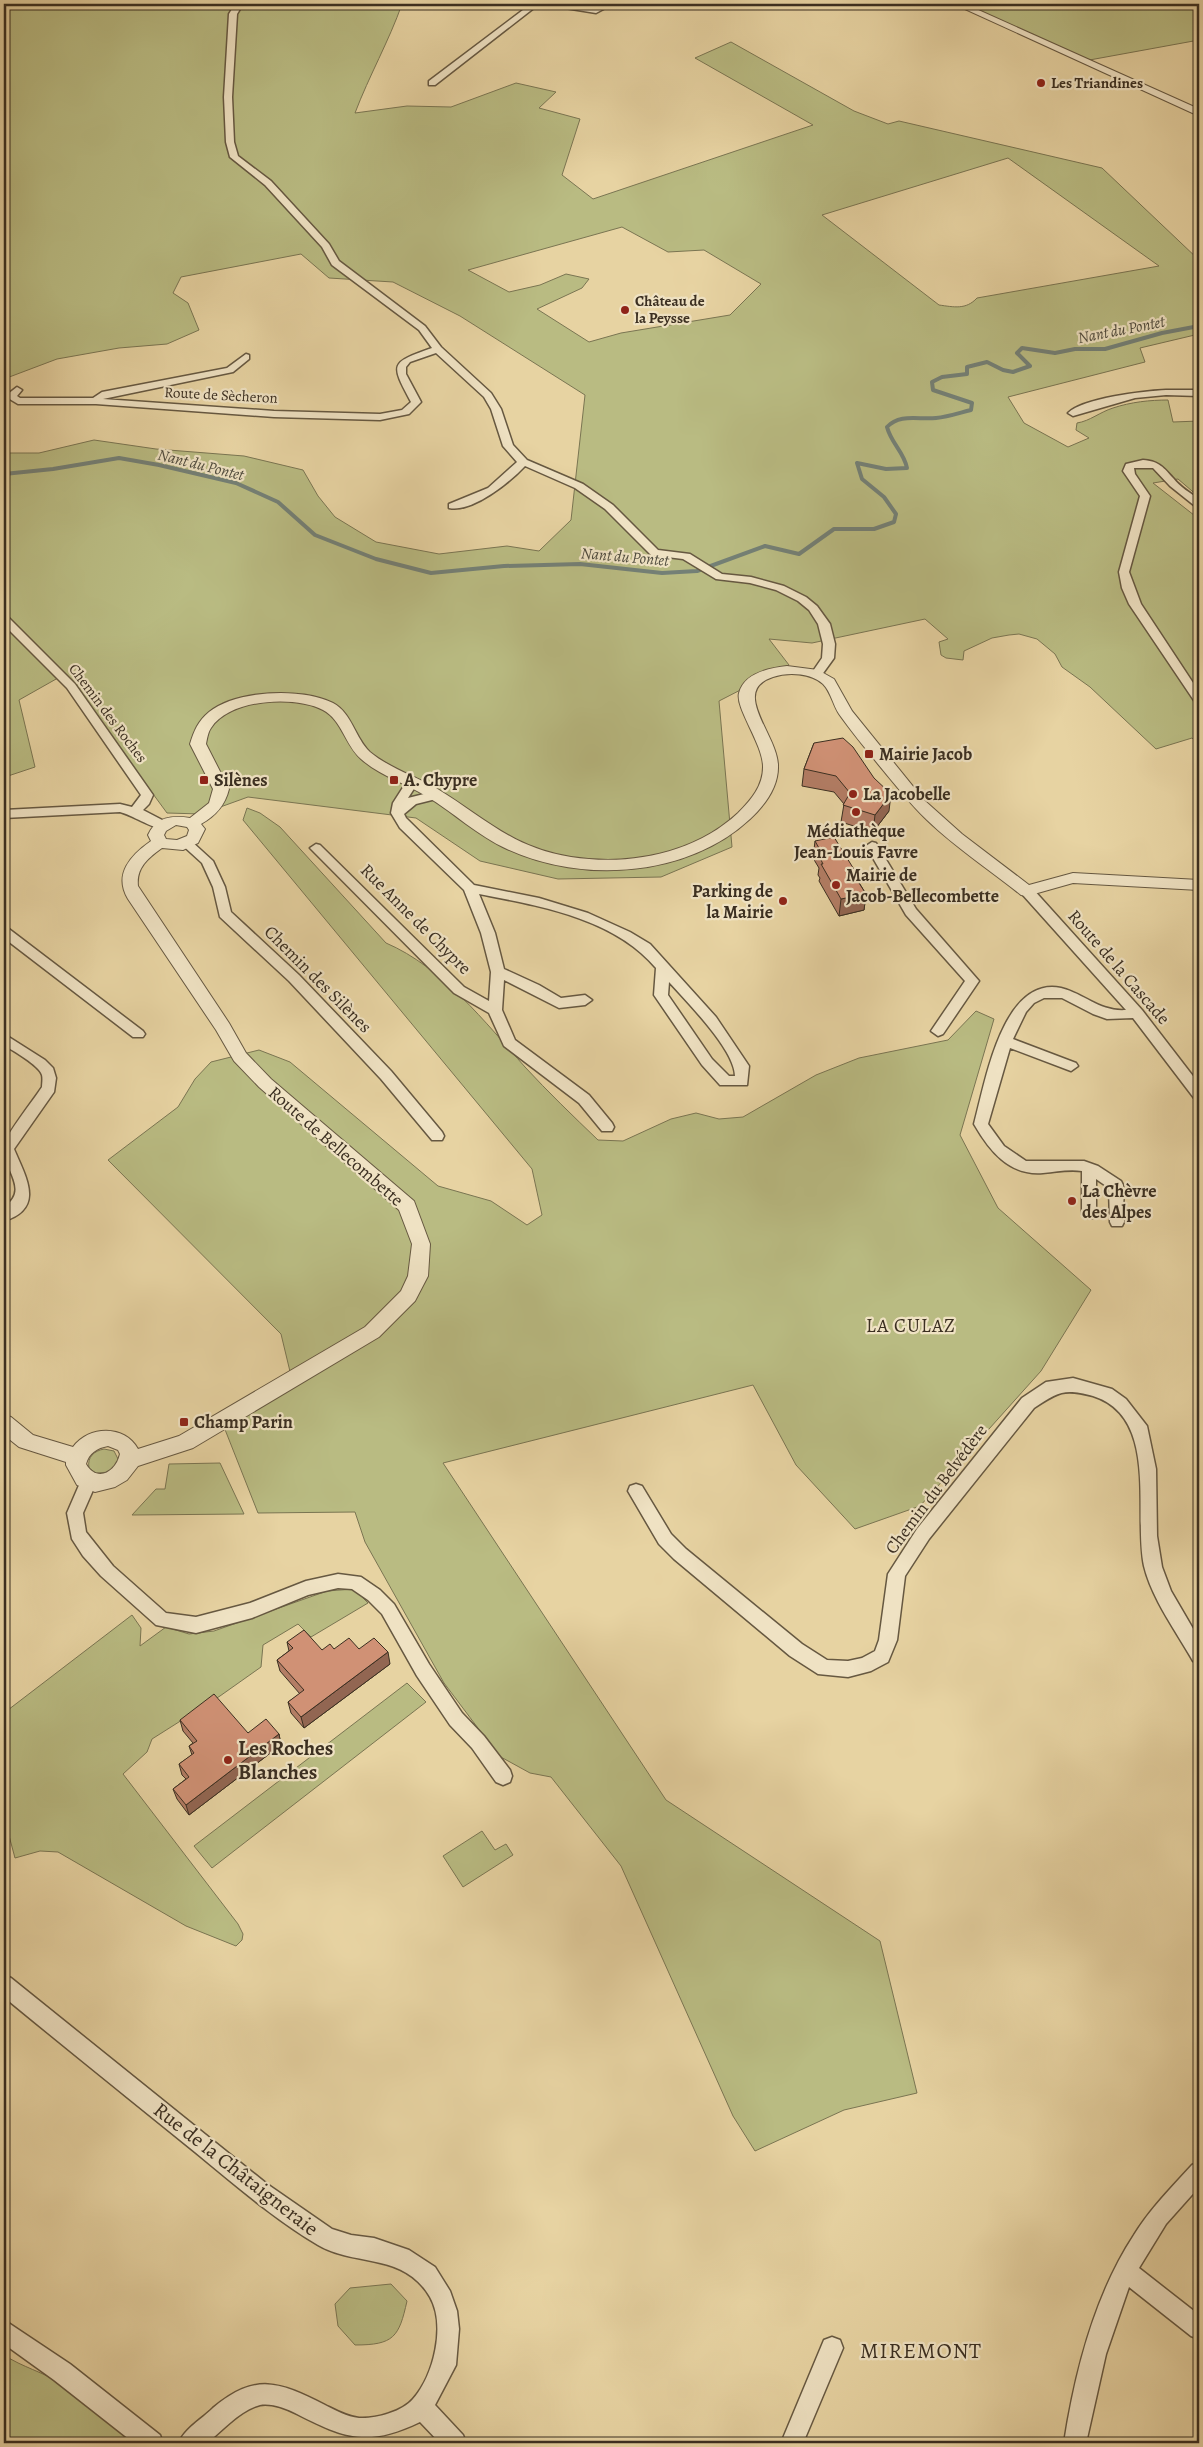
<svg xmlns="http://www.w3.org/2000/svg" width="1203" height="2447" font-family="Alegreya,serif">
<style>
.green{fill:#b9bb82;stroke:#7a7552;fill-rule:evenodd}
.lines{fill:none;stroke-linecap:round;stroke-linejoin:round}
.stream{stroke:#748076;stroke-width:4}
.minor-casing{stroke:#665841;stroke-width:3}
.tertiary-casing{stroke:#665841;stroke-width:2}
.minor{fill:#efe2c3;fill-rule:evenodd}
.tertiary{fill:#efe2c3;fill-rule:evenodd}
.wall{fill:#b37d65;stroke:#3b2f21}
.shaded-wall{fill:#926652;stroke:#3b2f21}
.building{fill:#d09175;stroke:#3b2f21}
.poi-dot{fill:#8f2418;stroke:#efe2c3;stroke-width:2}
.labels{text-anchor:middle;stroke-width:4.5;stroke-linejoin:round;paint-order:stroke}
.far-poi-label{font-size:15px;font-weight:bold;fill:#3b2f21;stroke:#efe2c3;text-anchor:start}
.far-street-label{font-size:15px;fill:#3b2f21;stroke:#efe2c3}
.far-water-label{font-size:16px;font-style:italic;fill:#4e4a3d;stroke:#efe2c3}
.poi-label{font-size:18px;font-weight:bold;fill:#3b2f21;stroke:#efe2c3;text-anchor:start}
.street-label{font-size:18px;fill:#3b2f21;stroke:#efe2c3}
.neighbourhood-label{font-size:19px;letter-spacing:1px;fill:#3b2f21;stroke:#efe2c3}
.near-poi-label{font-size:21px;font-weight:bold;fill:#3b2f21;stroke:#efe2c3;text-anchor:start}
.near-street-label{font-size:21px;fill:#3b2f21;stroke:#efe2c3}
.near-neighbourhood-label{font-size:22px;letter-spacing:1px;fill:#3b2f21;stroke:#efe2c3}
</style>
<rect width="100%" height="100%" fill="#e7d3a2"/>
<filter id="stains"><feTurbulence type="fractalNoise" baseFrequency=".004" numOctaves="4"/><feColorMatrix values="0 0 0 0 .2 0 0 0 0 .09 0 0 0 0 .02 0 0 0 .5 -.17"/></filter>
<radialGradient id="worn" r=".72"><stop offset=".6" stop-color="#630" stop-opacity="0"/><stop offset="1" stop-color="#630" stop-opacity=".3"/></radialGradient>
<!-- green -->
<path class="green" d="M 4,4 L 402,4 C 389,41 369,76 355,113 L 407,106 L 451,107 L 516,83 L 556,92 L 539,108 L 580,119 L 562,175 L 593,199 L 813,125 L 695,58 L 731,42 L 854,111 L 888,124 L 899,121 L 1102,168 L 1199,260 L 1199,334 L 1140,348 L 1145,362 L 1008,397 L 1024,423 L 1068,447 L 1089,438 L 1076,430 L 1077,423 C 1090,421 1100,412 1113,408 C 1131,402 1150,400 1168,400 L 1173,422 L 1199,421 L 1199,497 L 1178,479 L 1153,483 L 1199,519 L 1199,745 L 1192,738 L 1156,749 L 1090,687 L 1062,667 L 1055,654 L 1037,639 L 1019,634 L 1009,635 L 992,638 L 964,651 L 963,660 L 946,658 L 941,655 L 939,642 L 948,639 L 925,619 L 812,643 L 769,639 L 789,665 L 719,701 L 732,847 L 661,877 L 558,879 L 480,861 L 416,818 L 248,797 L 201,814 L 167,813 L 65,674 L 19,700 L 35,767 L 8,776 L 4,771 L 4,453 L 39,453 L 94,440 L 156,449 L 244,456 L 303,470 L 318,496 L 335,517 L 376,542 L 439,554 L 507,546 L 539,551 L 571,520 L 585,395 L 460,316 L 393,282 L 329,278 L 301,254 L 181,277 L 173,293 L 188,303 L 199,330 L 167,344 L 119,348 L 57,359 L 4,379 ZM 1008,158 L 1159,266 L 977,298 C 966,310 954,307 939,305 L 822,215 ZM 622,227 L 668,252 L 704,250 L 761,284 L 730,315 L 621,333 L 589,342 L 537,309 L 582,288 L 589,279 L 566,274 L 540,285 L 509,292 L 468,270 Z
M 964,4 L 1025,6 L 1038,4 L 1199,4 L 1199,40 L 1084,61 Z
M 247,808 L 260,813 L 280,827 L 386,943 C 442,967 485,1022 525,1067 C 548,1092 573,1116 598,1140 L 623,1141 L 671,1119 L 696,1113 L 719,1119 L 743,1117 L 816,1075 L 859,1058 L 948,1040 L 976,1011 L 994,1019 L 960,1135 L 998,1208 L 1091,1290 L 1041,1371 L 920,1506 L 855,1529 L 796,1465 L 753,1385 L 443,1463 L 666,1800 L 880,1941 L 917,2093 L 844,2110 L 755,2151 L 733,2116 L 621,1866 L 551,1777 L 530,1773 L 499,1756 L 444,1683 L 365,1542 L 355,1512 L 258,1513 L 224,1427 L 293,1384 L 281,1334 L 108,1160 L 178,1107 L 195,1079 L 211,1062 L 259,1050 L 290,1062 L 438,1186 L 491,1201 L 527,1225 L 542,1215 L 532,1169 L 243,820 Z
M 104,1449 L 114,1451 L 119,1461 L 110,1472 L 96,1473 L 89,1468 C 87,1457 94,1451 104,1449 Z
M 220,1463 L 244,1514 L 132,1515 L 156,1489 L 165,1489 L 169,1464 Z
M 354,1589 L 368,1603 L 311,1637 L 298,1624 L 263,1645 L 261,1667 L 220,1696 L 152,1739 L 147,1752 L 123,1774 L 238,1924 L 243,1934 L 242,1940 L 236,1946 L 186,1926 L 58,1852 L 40,1851 L 15,1858 L 4,1817 L 4,1713 L 132,1615 L 141,1628 L 140,1646 L 166,1627 L 189,1634 L 214,1631 L 327,1591 Z
M 407,1683 L 426,1702 L 212,1868 L 194,1846 Z
M 482,1831 L 495,1850 L 506,1844 L 513,1855 L 463,1887 L 443,1856 Z
M 391,2284 L 407,2301 C 399,2337 394,2345 355,2345 L 338,2326 L 335,2304 L 350,2288 Z
M 4,2355 C 22,2367 43,2372 62,2384 C 90,2401 116,2423 142,2443 L 4,2443 Z"/>
<g class="lines">
<!-- stream -->
<path class="stream" d="M 4,474 L 53,469 L 119,458 L 159,465 L 236,483 L 278,502 L 315,535 L 376,559 L 431,573 L 504,566 L 580,564 L 662,573 L 697,571 L 765,546 L 799,554 L 834,529 L 874,529 L 894,522 L 896,514 L 884,497 L 862,479 L 857,463 L 886,469 L 907,468 C 904,452 891,443 887,427 C 900,413 919,420 936,418 C 948,417 959,413 971,410 L 972,403 L 933,390 L 932,382 L 942,377 L 967,374 L 967,367 L 987,362 L 1003,370 L 1013,372 L 1030,366 L 1017,353 L 1022,348 L 1055,353 L 1075,349 L 1105,349 L 1162,333 L 1199,326"/>
<defs>
<path id="minor" d="M 235,4 L 243,4 L 237,14 L 232,97 L 234,142 L 238,156 L 271,181 L 329,244 L 339,261 L 425,326 L 441,347 L 491,393 L 501,409 L 513,445 L 527,460 L 583,484 L 613,505 L 658,550 L 690,554 L 722,574 L 751,577 L 784,586 L 806,597 L 817,606 L 830,624 L 835,644 L 834,658 L 821,676 L 813,676 L 811,674 L 822,658 L 823,644 L 818,624 L 809,610 L 798,601 L 776,590 L 750,583 L 716,579 L 683,559 L 651,555 L 605,509 L 575,488 L 525,466 C 510,482 472,513 449,508 L 449,504 L 488,488 L 517,462 L 503,446 L 491,409 L 484,397 L 436,353 L 410,362 L 406,367 L 406,374 L 421,402 L 409,414 L 380,420 L 274,417 L 96,404 L 18,404 L 8,398 L 8,394 L 17,387 L 22,390 L 17,396 L 20,398 L 93,398 L 102,392 L 227,368 L 246,354 L 249,355 L 249,359 L 233,372 L 103,399 L 274,411 L 380,414 L 402,410 L 411,402 C 390,363 390,363 432,348 L 419,330 L 332,265 L 322,247 L 265,185 L 230,157 L 226,142 L 224,97 L 229,14 Z
M 531,4 L 539,4 L 435,85 L 429,85 L 429,81 Z
M 604,4 L 613,4 L 596,13 L 565,8 C 575,2 590,11 604,4 Z
M 1166,390 L 1199,390 L 1199,396 L 1166,395 L 1135,398 L 1073,416 L 1068,413 C 1083,398 1144,391 1166,390 Z
M 1143,460 C 1159,461 1164,468 1173,478 C 1180,487 1190,493 1199,499 L 1199,507 L 1195,506 L 1170,486 L 1153,468 L 1134,468 L 1135,474 L 1150,496 L 1129,572 L 1141,604 L 1199,692 L 1199,704 L 1195,702 L 1129,604 L 1122,588 L 1119,572 L 1140,496 L 1123,471 L 1126,464 Z
M 4,616 L 8,617 L 75,684 L 153,795 L 149,804 L 143,810 L 166,822 L 168,825 L 166,828 C 155,831 133,815 120,812 L 4,818 L 4,810 L 120,804 L 132,807 L 141,795 L 67,688 L 4,625 Z
M 413,777 L 419,781 L 408,798 L 436,791 L 442,795 L 440,798 L 416,804 L 404,814 L 406,818 L 474,885 L 539,898 L 588,913 L 630,932 L 650,944 L 716,1017 L 749,1066 L 747,1085 L 720,1085 L 702,1065 L 654,995 L 656,968 C 614,918 540,906 479,894 L 495,933 L 504,969 L 539,985 L 561,998 L 585,995 L 592,1000 L 585,1005 L 559,1008 L 504,980 L 502,1010 L 515,1040 L 589,1095 L 612,1123 L 614,1127 L 612,1131 L 602,1131 L 579,1103 L 504,1046 L 489,1013 L 454,993 L 310,848 L 316,844 L 320,845 L 464,987 L 489,1001 L 491,972 L 481,933 L 464,890 L 400,828 L 391,813 L 393,803 L 409,778 ZM 669,982 C 687,1002 735,1050 735,1076 L 729,1076 L 712,1059 L 668,995 Z
M 186,839 L 190,840 L 213,861 L 225,887 L 231,912 L 299,975 L 391,1071 L 442,1132 L 444,1136 L 442,1140 L 432,1140 L 381,1079 L 289,981 L 220,917 L 213,887 L 202,863 L 180,843 Z
M 872,842 L 876,843 L 916,909 L 979,981 L 943,1034 L 938,1036 L 931,1031 L 965,981 L 906,915 L 866,846 Z
M 1027,887 L 1032,888 L 1142,1010 L 1199,1084 L 1199,1099 L 1194,1098 L 1133,1018 L 1107,1019 L 1093,1014 L 1062,998 L 1044,998 L 1034,1003 L 1026,1012 L 1013,1039 L 1076,1063 L 1078,1066 L 1071,1071 L 1010,1048 L 988,1124 L 1004,1146 L 1026,1161 L 1084,1161 L 1098,1166 L 1121,1181 L 1123,1185 L 1124,1222 L 1122,1226 L 1112,1226 L 1110,1222 L 1109,1188 L 1096,1179 L 1096,1214 L 1094,1218 L 1084,1218 L 1082,1214 L 1082,1171 C 1068,1169 1056,1172 1043,1173 C 1009,1176 989,1150 974,1124 C 985,1084 1002,976 1061,988 C 1085,994 1100,1012 1126,1010 L 1022,894 L 1021,891 Z
M 4,928 L 9,929 L 143,1031 L 145,1034 L 143,1037 L 133,1037 L 4,938 Z
M 4,1034 L 45,1060 L 53,1068 L 56,1078 L 54,1092 L 14,1149 C 25,1176 46,1208 4,1221 L 4,1207 C 31,1189 2,1170 4,1145 C 5,1136 35,1098 42,1087 C 42,1084 43,1079 42,1075 C 39,1065 13,1051 4,1045 Z
M 1073,1378 L 1112,1389 L 1126,1399 L 1147,1426 L 1156,1469 L 1157,1536 L 1162,1567 L 1171,1591 L 1199,1639 L 1199,1663 L 1193,1661 C 1176,1631 1152,1599 1144,1566 C 1133,1514 1160,1417 1093,1396 C 1064,1388 1058,1392 1034,1408 L 929,1539 L 905,1576 L 897,1640 L 888,1662 L 871,1671 L 848,1677 L 818,1674 L 790,1656 L 674,1559 L 659,1544 L 628,1491 L 630,1486 L 636,1484 L 642,1486 L 671,1534 L 686,1549 L 802,1644 L 827,1660 L 848,1661 L 862,1658 L 875,1651 L 879,1640 L 888,1574 L 917,1529 L 1022,1398 L 1046,1382 Z
M 89,1474 L 95,1476 L 97,1481 L 83,1513 L 86,1532 L 113,1566 L 166,1613 L 196,1617 L 250,1603 L 306,1581 L 338,1574 L 361,1577 L 380,1590 L 394,1604 L 429,1664 L 462,1713 L 484,1736 L 510,1770 L 512,1776 L 510,1782 L 503,1785 L 496,1782 L 472,1748 L 450,1725 L 417,1676 L 382,1614 L 368,1600 L 352,1589 L 338,1588 L 308,1595 L 252,1618 L 196,1633 L 156,1625 L 101,1576 L 83,1556 L 72,1539 L 67,1513 L 83,1476 Z
M 4,1975 L 11,1978 L 267,2184 L 332,2229 L 351,2235 L 374,2238 L 409,2250 L 435,2267 L 450,2291 L 457,2311 L 459,2329 L 456,2365 L 435,2405 L 463,2435 L 466,2443 L 440,2443 L 420,2422 C 368,2447 346,2439 297,2414 C 287,2409 272,2403 260,2405 C 240,2410 222,2431 207,2443 L 179,2443 C 184,2429 202,2419 213,2408 C 256,2372 279,2382 325,2405 C 335,2410 347,2417 359,2418 C 375,2419 402,2412 413,2399 C 434,2375 446,2325 430,2297 C 404,2252 355,2267 318,2245 C 275,2220 233,2183 195,2152 C 131,2100 67,2049 4,1997 Z
M 1199,2162 L 1199,2187 L 1166,2224 L 1139,2268 L 1199,2315 L 1199,2339 L 1191,2336 L 1129,2287 L 1106,2354 L 1086,2443 L 1064,2443 C 1075,2372 1094,2296 1134,2235 C 1150,2209 1171,2188 1192,2165 Z
M 4,2320 L 70,2364 L 160,2435 L 163,2443 L 134,2443 L 54,2380 L 4,2344 Z
M 832,2337 L 840,2340 L 843,2348 L 803,2443 L 781,2443 L 824,2340 Z"/>
<path id="tertiary" d="M 954,4 L 965,4 L 1199,109 L 1199,116 Z
M 787,666 L 818,670 L 834,679 L 852,711 L 924,800 L 962,834 L 1029,885 L 1073,873 L 1199,880 L 1199,890 L 1073,883 L 1027,896 L 1021,895 C 990,870 956,848 927,820 C 909,803 894,783 878,764 C 865,748 851,731 839,714 C 833,705 831,692 823,684 C 811,673 788,672 773,677 C 730,691 777,734 778,765 C 779,786 765,805 750,819 C 688,877 582,884 507,849 C 478,836 453,812 426,796 C 405,783 380,776 361,759 C 345,745 342,720 323,710 C 295,695 229,699 211,728 C 208,732 207,739 206,744 L 229,789 C 225,806 215,816 201,824 L 205,829 L 198,843 L 183,850 L 162,848 C 148,858 136,868 138,886 L 229,1023 L 246,1053 L 271,1079 L 414,1201 L 430,1244 L 428,1276 L 415,1301 L 379,1337 L 193,1448 L 138,1466 L 127,1480 L 115,1487 L 95,1492 L 77,1485 L 66,1465 L 66,1462 L 19,1447 L 4,1435 L 4,1415 L 11,1417 L 33,1435 L 73,1447 C 89,1425 125,1425 138,1449 L 179,1436 L 365,1327 L 401,1291 L 408,1276 L 412,1244 L 399,1210 L 259,1087 L 234,1061 L 216,1030 L 128,899 C 113,874 131,855 151,841 L 148,835 C 156,817 172,815 190,818 L 209,803 L 213,789 L 190,744 C 194,731 198,721 209,712 C 236,690 302,687 333,703 C 352,713 355,738 370,752 C 389,768 415,776 436,788 C 484,817 512,848 571,857 C 629,866 694,854 738,813 C 751,800 763,786 763,767 C 763,744 735,708 739,693 C 744,673 769,668 787,666 ZM 176,825 L 187,827 L 189,830 L 187,836 L 177,840 L 166,839 L 164,835 L 166,831 ZM 108,1446 L 118,1450 L 120,1454 C 116,1472 97,1483 86,1464 C 89,1453 97,1448 108,1446 Z"/>
</defs>
<!-- minor casing -->
<use href="#minor" class="minor-casing"/>
<!-- tertiary casing -->
<use href="#tertiary" class="tertiary-casing"/>
<!-- minor -->
<use href="#minor" class="minor"/>
<!-- tertiary -->
<use href="#tertiary" class="tertiary"/>
</g>
<!-- wall -->
<path class="wall" d="M 814,743 L 889,811 L 873,832 L 841,822 L 844,804 L 834,792 L 802,786 L 804,769 Z
M 815,841 L 855,871 L 855,876 L 866,894 L 864,910 L 839,916 L 819,881 L 820,878 L 818,875 L 819,868 L 813,858 Z
M 287,1642 L 322,1650 L 334,1649 L 359,1649 L 390,1664 L 304,1728 L 291,1713 L 288,1702 L 300,1694 L 280,1671 L 277,1660 L 289,1651 Z
M 180,1720 L 248,1733 L 279,1734 L 281,1745 L 189,1815 L 177,1799 L 173,1789 L 186,1779 L 182,1775 L 179,1764 L 192,1755 L 189,1746 L 193,1743 L 183,1731 Z"/>
<!-- shaded-wall -->
<path class="shaded-wall" d="M 891,794 L 889,811 L 873,832 L 875,815 Z
M 866,894 L 864,910 L 839,916 L 841,899 Z
M 388,1652 L 390,1664 L 304,1728 L 301,1717 Z
M 279,1734 L 281,1745 L 189,1815 L 186,1805 Z"/>
<!-- building -->
<path class="building" d="M 843,738 L 853,747 L 874,778 L 891,794 L 875,815 L 843,805 L 850,793 L 836,776 L 804,769 L 814,743 Z
M 834,837 L 855,871 L 852,872 L 866,894 L 841,899 L 821,864 L 823,864 L 820,858 L 824,857 L 815,841 Z
M 304,1630 L 322,1650 L 330,1644 L 334,1649 L 349,1638 L 359,1649 L 374,1638 L 388,1652 L 301,1717 L 288,1702 L 304,1690 L 277,1660 L 293,1648 L 287,1642 Z
M 214,1694 L 248,1733 L 266,1719 L 279,1734 L 186,1805 L 173,1789 L 189,1777 L 179,1764 L 194,1753 L 189,1746 L 197,1741 L 180,1720 Z"/>
<!-- markers -->
<g class="poi-dot">
<circle cx="1041" cy="83" r="5"/>
<circle cx="625" cy="310" r="5"/>
<rect x="864" y="749" width="10" height="10" rx="2.5"/>
<rect x="199" y="775" width="10" height="10" rx="2.5"/>
<rect x="389" y="775" width="10" height="10" rx="2.5"/>
<circle cx="853" cy="794" r="5"/>
<circle cx="856" cy="812" r="5"/>
<circle cx="836" cy="885" r="5"/>
<circle cx="783" cy="901" r="5"/>
<circle cx="1072" cy="1201" r="5"/>
<rect x="179" y="1417" width="10" height="10" rx="2.5"/>
<circle cx="228" cy="1760" r="5"/>
</g>
<g class="labels">
<!-- far-poi labels -->
<g class="far-poi-label">
<text x="1051" y="88">Les Triandines</text>
<text x="635" y="306">Château de<tspan x="635" dy="17">la Peysse</tspan></text>
</g>
<!-- far-street labels -->
<g class="far-street-label">
<text transform="translate(221 395) rotate(3)" y="5">Route de Sècheron</text>
<text transform="translate(108 713) rotate(53)" y="5">Chemin des Roches</text>
</g>
<!-- far-water labels -->
<g class="far-water-label">
<text transform="translate(1121 329) rotate(-11)" y="6">Nant du Pontet</text>
<text transform="translate(201 464) rotate(14)" y="6">Nant du Pontet</text>
<text transform="translate(625 556) rotate(5)" y="6">Nant du Pontet</text>
</g>
<!-- poi labels -->
<g class="poi-label">
<text x="879" y="760">Mairie Jacob</text>
<text x="214" y="786">Silènes</text>
<text x="404" y="786">A. Chypre</text>
<text x="863" y="800">La Jacobelle</text>
<text x="856" y="837" text-anchor="middle">Médiathèque<tspan x="856" dy="21">Jean-Louis Favre</tspan></text>
<text x="846" y="881">Mairie de<tspan x="846" dy="21">Jacob-Bellecombette</tspan></text>
<text x="773" y="897" text-anchor="end">Parking de<tspan x="773" dy="21">la Mairie</tspan></text>
<text x="1082" y="1197">La Chèvre<tspan x="1082" dy="21">des Alpes</tspan></text>
<text x="194" y="1428">Champ Parin</text>
</g>
<!-- street labels -->
<g class="street-label">
<text transform="translate(416 919) rotate(45)" y="6">Rue Anne de Chypre</text>
<text transform="translate(1119 967) rotate(49)" y="6">Route de la Cascade</text>
<text transform="translate(318 979) rotate(45)" y="6">Chemin des Silènes</text>
<text transform="translate(336 1146) rotate(41)" y="6">Route de Bellecombette</text>
<text transform="translate(936 1489) rotate(-53)" y="6">Chemin du Belvédère</text>
</g>
<!-- neighbourhood labels -->
<g class="neighbourhood-label">
<text x="911" y="1332">LA CULAZ</text>
</g>
<!-- near-poi labels -->
<g class="near-poi-label">
<text x="238" y="1755">Les Roches<tspan x="238" dy="24">Blanches</tspan></text>
</g>
<!-- near-street labels -->
<g class="near-street-label">
<text transform="translate(236 2169) rotate(38)" y="7">Rue de la Châtaigneraie</text>
</g>
<!-- near-neighbourhood labels -->
<g class="near-neighbourhood-label">
<text x="921" y="2358">MIREMONT</text>
</g>
</g>
<!-- margin -->
<rect width="1203" height="2447" fill="none" stroke="#e7d3a2" stroke-width="20"/>
<rect x="5" y="5" width="1193" height="2437" fill="none" stroke="#3b2f21" stroke-width="2.5"/>
<rect x="10" y="10" width="1183" height="2427" fill="none" stroke="#3b2f21"/>
<rect width="100%" height="100%" filter="url(#stains)"/>
<rect width="100%" height="100%" fill="url(#worn)"/>
</svg>
